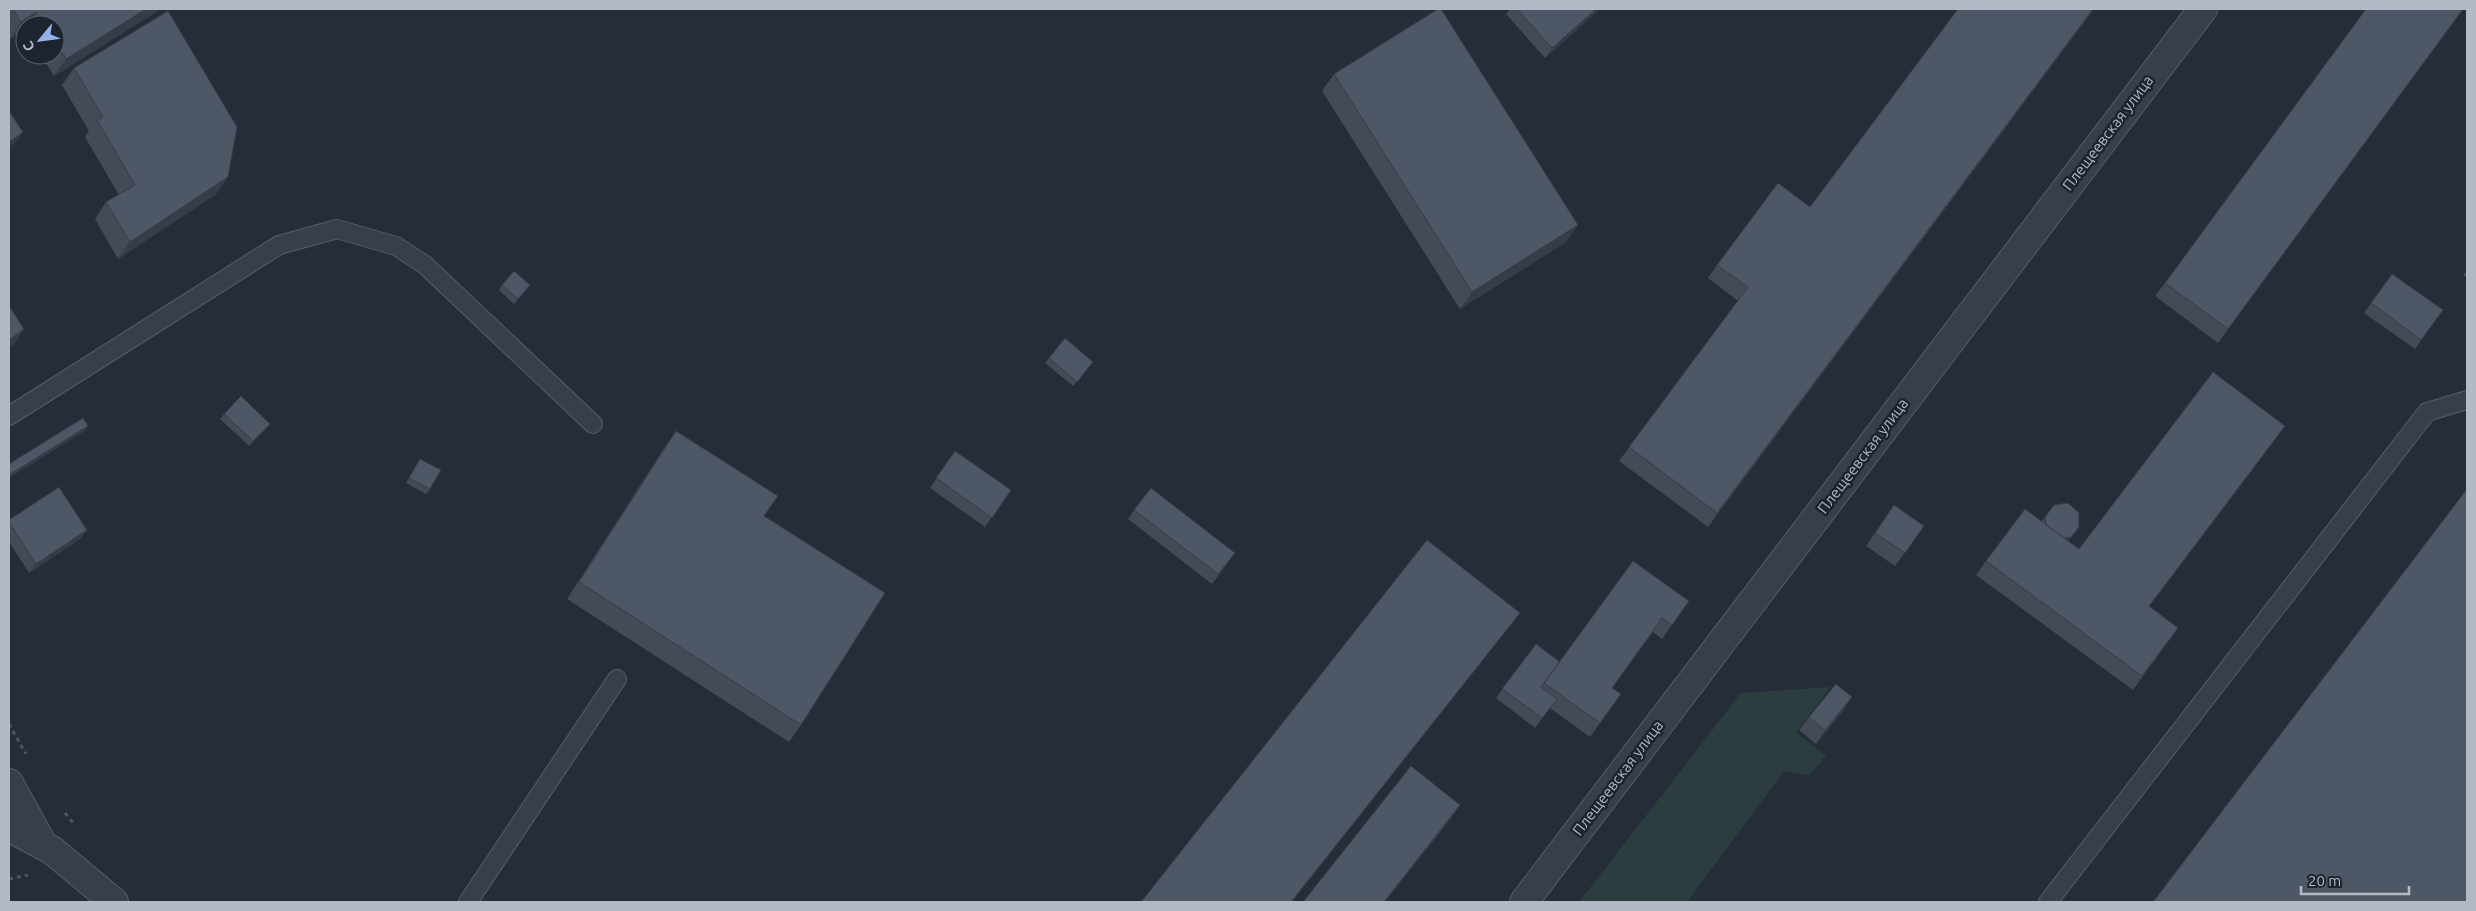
<svg xmlns="http://www.w3.org/2000/svg" width="2476" height="911" font-family="Ubuntu,sans-serif">
<style>
.green{fill:#2b3d3e}
.lines{fill:none;stroke-linecap:round;stroke-linejoin:round}
.service-casing{stroke:#575d68;stroke-width:20}
.minor-casing{stroke:#575d68;stroke-width:30}
.path{stroke:#49585b;stroke-width:3;stroke-dasharray:4 4;stroke-linecap:butt}
.service{stroke:#393f4a;stroke-width:18}
.minor{stroke:#393f4a;stroke-width:28}
.wall{fill:#434b57}
.shaded-wall{fill:#373d47}
.building{fill:#4e5765;stroke:#373d47}
.labels{text-anchor:middle;stroke-width:5;stroke-linejoin:round;paint-order:stroke}
.street-label{font-size:15px;fill:#b4bac5;stroke:#1e242f}
</style>
<rect width="100%" height="100%" fill="#252d39"/>
<!-- green -->
<path class="green" d="M 1831,687 L 1796,732 L 1826,756 L 1810,775 L 1784,771 L 1687,902 L 1579,902 L 1741,693 Z"/>
<g class="lines">
<defs>
<path id="service" d="M 9,416 L 279,245 L 337,229 L 396,246 L 425,265 L 593,424
M 468,902 L 617,679
M 2048,902 L 2427,412 L 2467,400"/>
<path id="minor" d="M 9,783 L 43,845
M 9,827 L 53,851 L 114,902
M 1524,902 L 2203,9"/>
</defs>
<!-- service casing -->
<use href="#service" class="service-casing"/>
<!-- minor casing -->
<use href="#minor" class="minor-casing"/>
<!-- path -->
<path class="path" d="M 9,724 L 26,754
M 65,813 L 74,824
M 9,879 L 28,875"/>
<!-- service -->
<use href="#service" class="service"/>
<!-- minor -->
<use href="#minor" class="minor"/>
</g>
<!-- wall -->
<path class="wall" d="M 9,9 L 161,9 L 54,76 L 41,55 L 55,55 L 55,25 L 25,25 L 25,30 L 25,29 L 10,39 L 9,38 Z
M 1510,9 L 1600,9 L 1545,58 L 1506,14 Z
M 1958,9 L 2094,9 L 1708,527 L 1619,461 L 1738,301 L 1708,278 L 1717,265 L 1810,207 Z
M 2459,15 L 2218,343 L 2155,296 L 2165,283 Z
M 74,68 L 228,177 L 216,194 L 118,259 L 95,219 L 106,202 L 119,195 L 85,137 L 89,131 L 62,85 Z
M 1334,74 L 1578,225 L 1566,242 L 1460,309 L 1322,91 Z
M 2467,270 L 2467,278 L 2463,275 Z
M 2392,274 L 2443,310 L 2415,349 L 2364,313 Z
M 502,285 L 526,290 L 514,304 L 499,290 Z
M 1049,358 L 1093,362 L 1073,386 L 1045,363 Z
M 224,414 L 266,429 L 249,446 L 220,419 Z
M 676,431 L 764,516 L 801,725 L 789,742 L 567,599 L 664,448 Z
M 2275,440 L 2149,607 L 2178,628 L 2133,690 L 1976,575 L 1986,561 L 2042,521 L 2054,505 L 2076,532 L 2068,541 L 2079,549 Z
M 955,451 L 1011,490 L 985,527 L 930,488 Z
M 420,459 L 430,489 L 426,494 L 406,483 Z
M 1894,505 L 1924,526 L 1895,566 L 1866,546 Z
M 1134,510 L 1235,553 L 1212,584 L 1128,519 Z
M 9,520 L 80,539 L 29,573 L 9,542 Z
M 1689,601 L 1662,639 L 1653,632 L 1612,688 L 1621,694 L 1590,737 L 1550,708 L 1535,728 L 1496,698 L 1536,644 L 1560,662 Z
M 1843,711 L 1816,744 L 1799,730 L 1809,717 Z"/>
<!-- shaded-wall -->
<path class="shaded-wall" d="M 146,9 L 161,9 L 54,76 L 66,59 Z
M 1596,9 L 1600,9 L 1545,58 L 1552,48 Z
M 2093,9 L 2094,9 L 1708,527 L 1717,513 Z
M 36,12 L 27,25 L 25,25 L 25,29 L 10,39 L 21,22 Z
M 23,132 L 16,142 L 9,147 L 9,142 Z
M 228,177 L 216,194 L 118,259 L 130,242 Z
M 1578,225 L 1566,242 L 1460,309 L 1472,292 Z
M 24,329 L 15,343 L 9,347 L 9,340 Z
M 270,424 L 266,429 L 249,446 L 253,441 Z
M 88,426 L 85,431 L 9,478 L 9,475 Z
M 2285,426 L 2275,440 L 2139,620 L 2149,606 Z
M 2079,527 L 2068,542 L 2058,539 Z
M 87,530 L 80,539 L 29,573 L 36,564 Z
M 1520,613 L 1510,626 L 1292,902 L 1291,902 Z
M 1852,697 L 1843,711 L 1816,744 L 1825,730 Z
M 1460,805 L 1451,819 L 1385,902 L 1384,902 Z"/>
<!-- building -->
<path class="building" d="M 13,9 L 146,9 L 66,59 L 55,41 L 55,25 L 45,25 L 36,12 L 21,22 Z
M 1438,9 L 1441,9 L 1578,225 L 1472,292 L 1334,74 Z
M 1517,9 L 1594,9 L 1595,10 L 1552,48 Z
M 1958,9 L 2093,9 L 1717,513 L 1629,447 L 1748,287 L 1717,265 L 1778,183 L 1810,207 Z
M 2366,9 L 2463,9 L 2228,329 L 2165,283 Z
M 168,11 L 237,127 L 228,177 L 130,242 L 106,202 L 135,185 L 97,120 L 103,117 L 74,68 Z
M 9,111 L 23,132 L 9,142 Z
M 514,271 L 530,285 L 518,299 L 502,285 Z
M 2392,274 L 2443,310 L 2421,340 L 2371,303 Z
M 9,306 L 24,329 L 9,340 Z
M 1065,338 L 1093,362 L 1077,382 L 1049,358 Z
M 2213,372 L 2285,426 L 2149,606 L 2178,628 L 2142,676 L 1986,561 L 2025,509 L 2079,549 Z
M 241,396 L 270,424 L 253,441 L 224,414 Z
M 83,418 L 88,426 L 9,475 L 9,464 Z
M 676,431 L 778,496 L 764,516 L 885,593 L 801,725 L 579,582 Z
M 955,451 L 1011,490 L 992,518 L 936,478 Z
M 420,459 L 441,470 L 430,489 L 409,478 Z
M 59,487 L 87,530 L 36,564 L 9,522 L 9,520 Z
M 1151,488 L 1235,553 L 1218,574 L 1134,510 Z
M 2467,489 L 2467,902 L 2153,902 Z
M 2068,503 L 2079,513 L 2079,527 L 2071,537 L 2064,538 L 2046,525 L 2045,517 L 2054,505 Z
M 1894,505 L 1924,526 L 1905,553 L 1875,533 Z
M 1427,540 L 1520,613 L 1291,902 L 1141,902 Z
M 1633,561 L 1689,601 L 1672,625 L 1662,618 L 1612,688 L 1621,694 L 1600,723 L 1544,683 Z
M 1536,644 L 1560,662 L 1541,687 L 1557,699 L 1542,718 L 1502,689 Z
M 1836,684 L 1852,697 L 1825,730 L 1809,717 Z
M 1411,766 L 1460,805 L 1384,902 L 1303,902 Z"/>
<g class="labels">
<!-- street labels -->
<g class="street-label">
<text transform="translate(2108 133) rotate(-53)" y="5">Плещеевская улица</text>
<text transform="translate(1863 456) rotate(-53)" y="5">Плещеевская улица</text>
<text transform="translate(1618 778) rotate(-53)" y="5">Плещеевская улица</text>
</g>
</g>
<!-- border -->
<rect width="2476" height="911" fill="none" stroke="#b4bac5" stroke-width="20"/>
<!-- north arrow -->
<g transform="translate(40 40) rotate(241)"><circle r="24" fill="#1e242f" stroke="#5a606b"/>
<path d="M0-4L9 19L0 12L-9 19Z" fill="#93b1ec"/>
<text y="-8" font-size="14" font-weight="bold" text-anchor="middle" fill="#b4bac5">С</text>
</g>
<!-- scale -->
<path d="M2301 886v8h108v-8" fill="none" stroke="#b4bac5" stroke-width="2.5"/>
<text x="2308" y="886" font-size="15" fill="#b4bac5" stroke="#1e242f" stroke-width="4" paint-order="stroke">20 m</text>
</svg>
